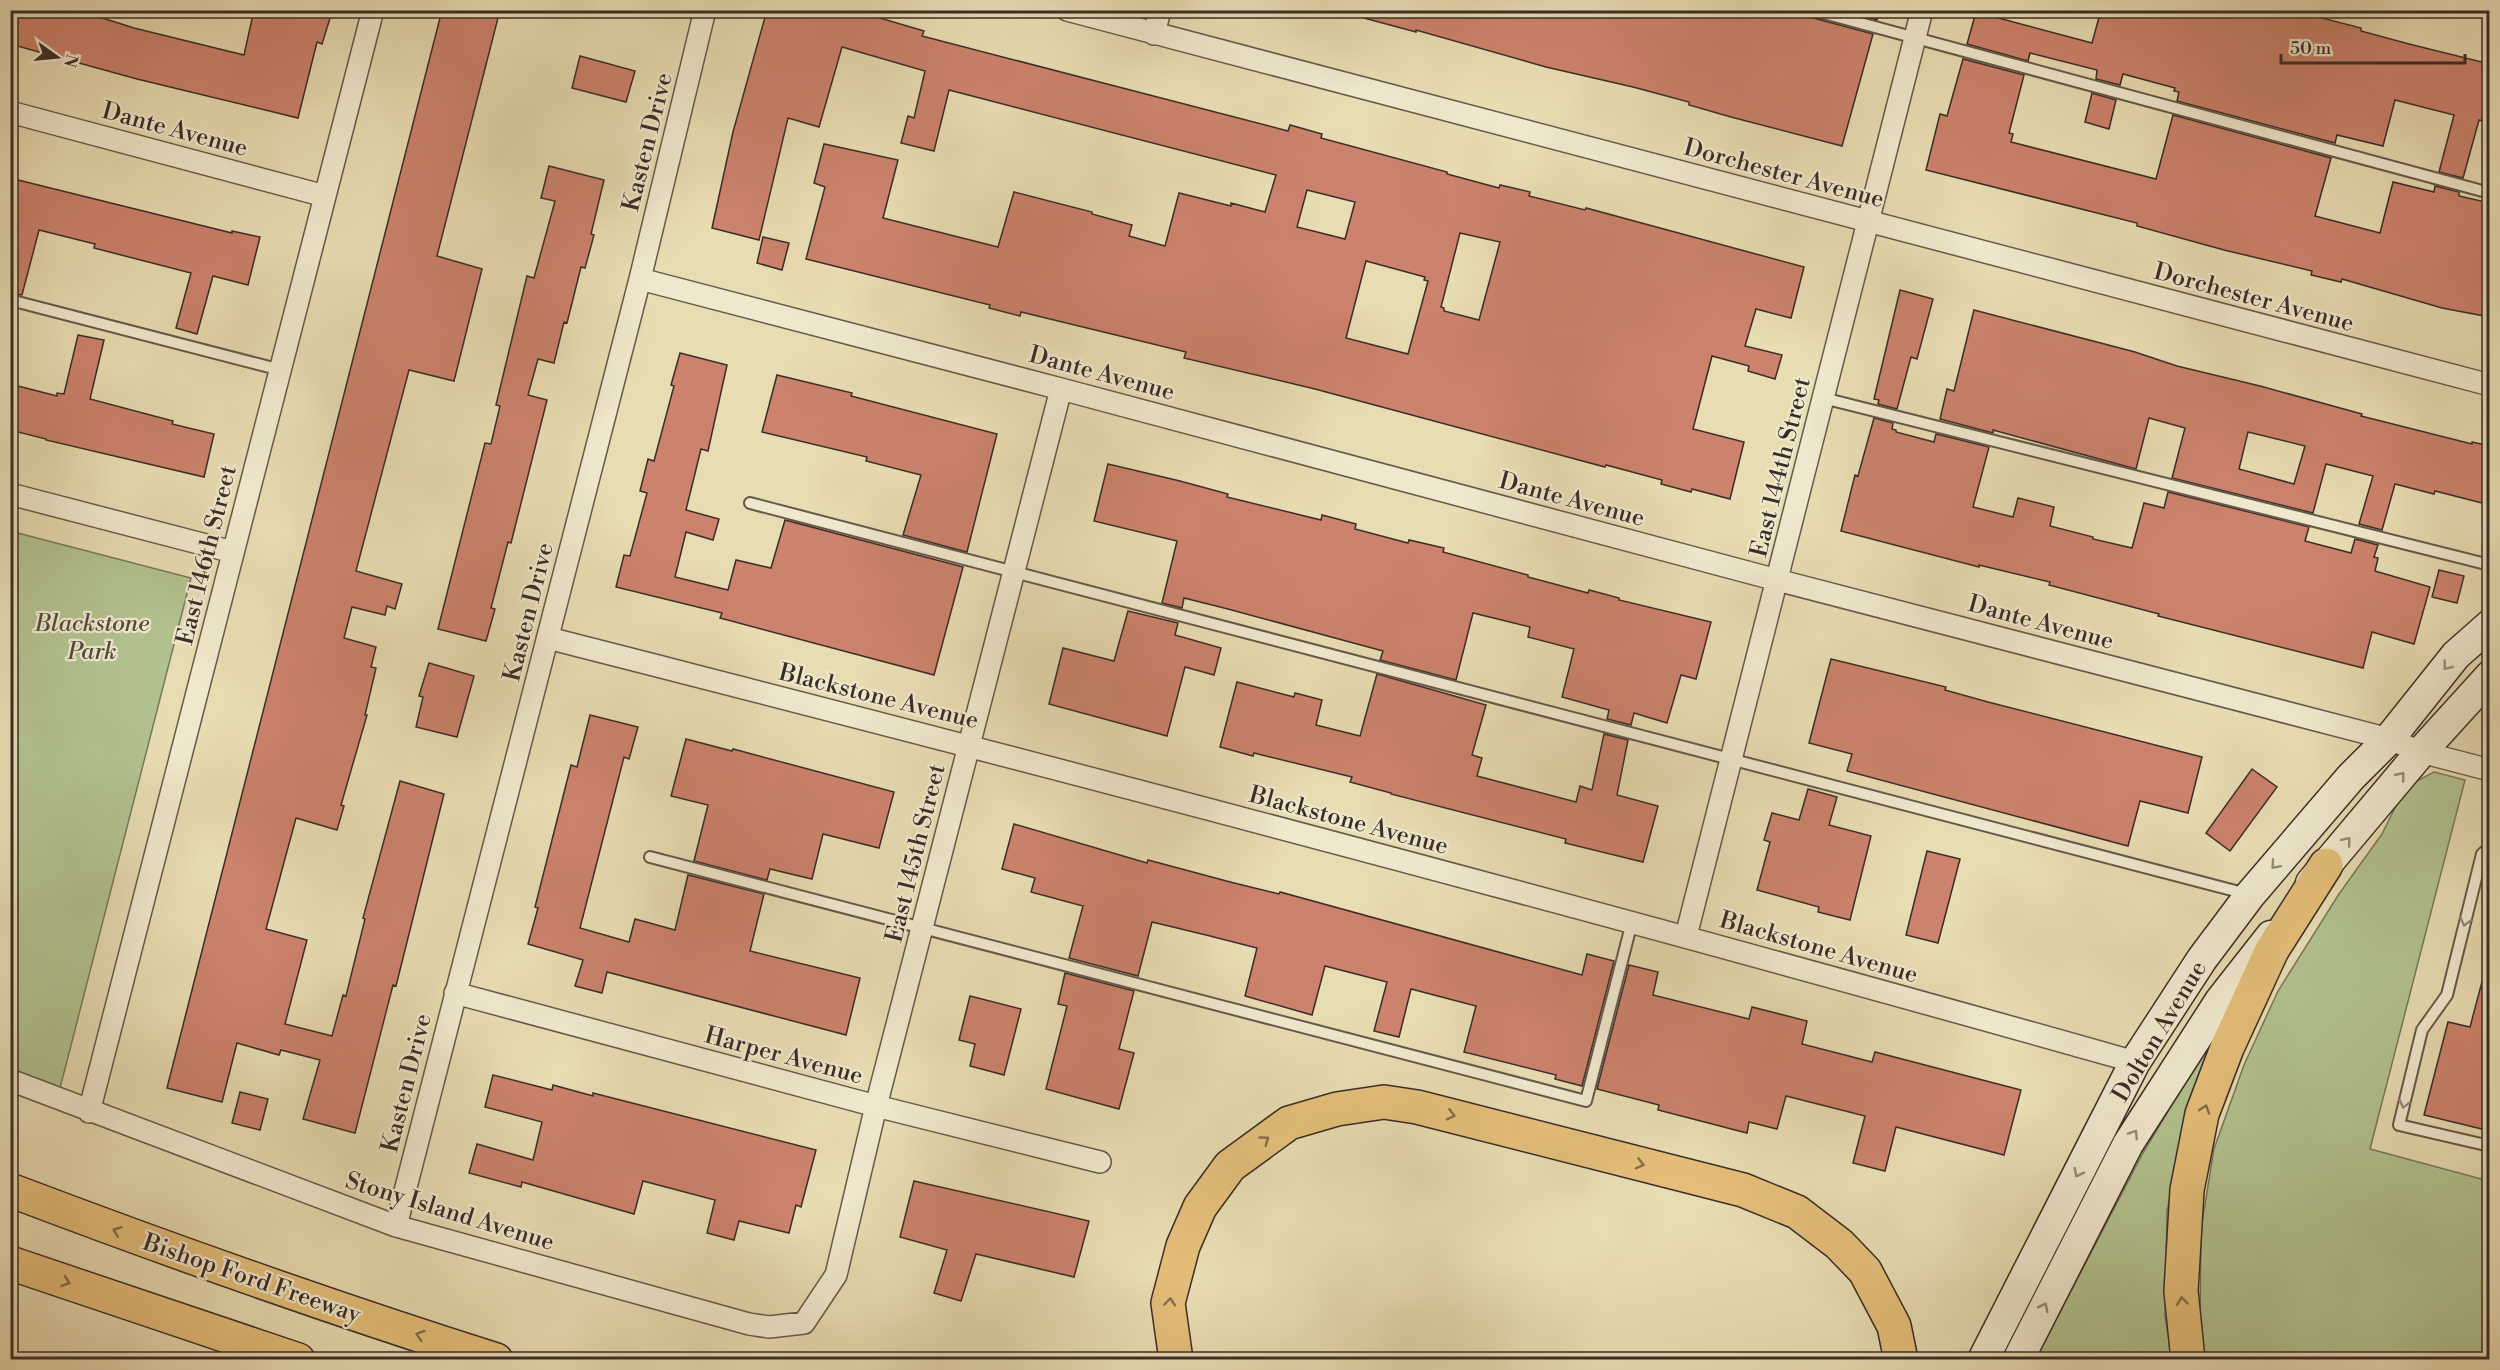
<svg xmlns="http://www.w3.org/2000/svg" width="2500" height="1370" font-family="'Libre Bodoni',serif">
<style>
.green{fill:#b2c28f;stroke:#76785c;stroke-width:1.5}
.building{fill:#cc826c;stroke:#3a2d28;stroke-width:1.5;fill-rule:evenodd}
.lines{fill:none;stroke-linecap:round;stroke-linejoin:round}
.lane-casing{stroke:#66594a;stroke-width:14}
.street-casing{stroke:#66594a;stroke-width:24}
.secondary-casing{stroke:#3a2d28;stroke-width:33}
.highway-casing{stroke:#3a2d28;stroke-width:36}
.lane{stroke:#f0e8cd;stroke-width:10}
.street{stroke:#f0e8cd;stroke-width:21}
.secondary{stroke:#f0e8cd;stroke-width:30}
.highway{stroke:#e4be79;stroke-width:33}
.oneway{stroke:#958a7a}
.oneway2{stroke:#866e4c}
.labels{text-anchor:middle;stroke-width:4.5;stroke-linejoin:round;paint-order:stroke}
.street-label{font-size:24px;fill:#3a2d28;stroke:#f0e8cd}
.park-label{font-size:24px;font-style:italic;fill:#524b3d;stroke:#f0e8cd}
</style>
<rect width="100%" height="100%" fill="#e8dcb2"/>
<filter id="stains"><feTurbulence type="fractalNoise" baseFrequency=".00333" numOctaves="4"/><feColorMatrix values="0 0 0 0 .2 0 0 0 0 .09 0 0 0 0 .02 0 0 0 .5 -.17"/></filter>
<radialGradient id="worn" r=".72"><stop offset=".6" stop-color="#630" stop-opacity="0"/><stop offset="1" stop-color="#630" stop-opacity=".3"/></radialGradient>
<!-- green -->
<path class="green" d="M 10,531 L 191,578 L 59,1092 L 11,1072 Z
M 2434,772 L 2465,780 L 2370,1149 L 2489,1181 L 2489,1359 L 2206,1360 L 2200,1326 L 2201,1229 L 2214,1149 L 2244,1065 L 2278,991 L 2339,894 L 2382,834 L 2405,787 Z
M 2205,1049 L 2212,1054 L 2189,1110 L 2167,1211 L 2165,1316 L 2172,1359 L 2035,1360 L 2143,1153 Z"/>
<!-- building -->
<path class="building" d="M 18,10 L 77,10 L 134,28 L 244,55 L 254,10 L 316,10 L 331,15 L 322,44 L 317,42 L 298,118 L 137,79 L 10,44 Z
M 442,10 L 500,10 L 437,256 L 482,269 L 454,381 L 409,370 L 356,571 L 402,584 L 395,609 L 387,606 L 385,615 L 352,607 L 344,638 L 376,647 L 371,667 L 376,668 L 365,715 L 367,715 L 341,805 L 344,806 L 337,830 L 296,818 L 266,929 L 307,940 L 285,1024 L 332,1036 L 343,995 L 346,996 L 365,919 L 363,918 L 400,781 L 444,794 L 396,986 L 393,985 L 355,1133 L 303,1119 L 320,1060 L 281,1050 L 279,1055 L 237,1043 L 222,1102 L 167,1088 Z
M 767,10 L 853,10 L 924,31 L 922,36 L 1288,131 L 1290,125 L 1322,134 L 1321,138 L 1447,172 L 1447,174 L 1499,188 L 1500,185 L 1530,192 L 1529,196 L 1585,210 L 1586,208 L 1804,267 L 1791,318 L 1756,309 L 1745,346 L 1782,355 L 1775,379 L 1748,371 L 1749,366 L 1712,356 L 1693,429 L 1744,442 L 1730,499 L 1692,489 L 1691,492 L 1661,484 L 1662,480 L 1606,465 L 1605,467 L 1315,389 L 1184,358 L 1186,352 L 1021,312 L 1020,316 L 989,308 L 990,305 L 806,259 L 825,187 L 814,183 L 824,144 L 898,160 L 883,218 L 998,247 L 1014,192 L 1092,212 L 1092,214 L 1132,225 L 1129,236 L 1165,246 L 1179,193 L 1231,206 L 1231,203 L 1265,212 L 1276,175 L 949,90 L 934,151 L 901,143 L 908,116 L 914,118 L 925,71 L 842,47 L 819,127 L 788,118 L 759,240 L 712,228 L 733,132 ZM 1307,190 L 1355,202 L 1345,239 L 1297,227 ZM 1460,233 L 1500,242 L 1479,320 L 1444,311 L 1444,308 L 1441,307 ZM 1366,261 L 1425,277 L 1424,280 L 1428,281 L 1408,354 L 1346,338 Z
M 1361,10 L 1547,10 L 1574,17 L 1575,10 L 1805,10 L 1810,17 L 1873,34 L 1842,146 L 1731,117 L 1689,105 L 1689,102 L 1633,87 L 1546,67 L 1416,30 L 1416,32 L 1360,17 Z
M 1843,10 L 1880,10 L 1877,20 Z
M 2101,10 L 2291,10 L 2361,28 L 2361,31 L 2409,44 L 2490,64 L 2490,123 L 2479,120 L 2463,178 L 2439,172 L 2454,115 L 2395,100 L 2383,146 L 2337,135 L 2335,143 L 2177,101 L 2179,92 L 2174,91 L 2175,88 L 2123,74 L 2120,85 L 2096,79 L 2097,70 L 2030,53 L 2028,61 L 1967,44 L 1976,12 L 2092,43 Z
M 580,56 L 635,71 L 626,102 L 572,88 Z
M 1963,59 L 2024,75 L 2009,133 L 2013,134 L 2011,142 L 2156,179 L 2173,115 L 2331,158 L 2315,216 L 2380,233 L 2393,182 L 2434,192 L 2435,186 L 2459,192 L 2459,196 L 2490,203 L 2490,317 L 2442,308 L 2342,279 L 2341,282 L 2311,275 L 2312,271 L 2224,250 L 2137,226 L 2137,223 L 1926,170 L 1940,114 L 1947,116 Z
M 2092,93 L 2116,100 L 2109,129 L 2085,122 Z
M 549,166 L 604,180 L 591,234 L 594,235 L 585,268 L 581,267 L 567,323 L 564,322 L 554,363 L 538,359 L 528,395 L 547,400 L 511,543 L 508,542 L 491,608 L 495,609 L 486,641 L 438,629 L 485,443 L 491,444 L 500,406 L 496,405 L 527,276 L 534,278 L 555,201 L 541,198 Z
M 10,178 L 232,233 L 232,231 L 260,237 L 248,285 L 213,276 L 197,334 L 176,328 L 191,273 L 94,248 L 95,244 L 39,230 L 22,295 L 10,293 Z
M 763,237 L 789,243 L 782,270 L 757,263 Z
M 1900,290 L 1933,299 L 1917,359 L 1911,357 L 1897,409 L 1878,404 L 1879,400 L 1874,399 Z
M 1974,310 L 2135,352 L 2177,366 L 2260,386 L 2362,414 L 2361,416 L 2472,444 L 2472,442 L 2490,446 L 2490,505 L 2435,491 L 2434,494 L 2395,484 L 2382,530 L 2359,524 L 2373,476 L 2326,464 L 2313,513 L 2172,478 L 2185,428 L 2149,418 L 2136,469 L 1993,430 L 1993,433 L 1940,419 L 1947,389 L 1954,391 ZM 2248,432 L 2305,446 L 2294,484 L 2239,469 Z
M 78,335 L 104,340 L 90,399 L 173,421 L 172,424 L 214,434 L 204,477 L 46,440 L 46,439 L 10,430 L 10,384 L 57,396 L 57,393 L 64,394 Z
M 680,353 L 727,365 L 708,451 L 701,449 L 686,510 L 719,519 L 713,540 L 686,532 L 675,577 L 728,590 L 736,560 L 771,568 L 785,520 L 963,567 L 934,675 L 720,618 L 722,613 L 616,587 L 624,555 L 630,556 L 647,493 L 640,491 L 648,459 L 654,461 L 674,386 L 671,385 Z
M 777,375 L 852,393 L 851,396 L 997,434 L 967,552 L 903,535 L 921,475 L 866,461 L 867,457 L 762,432 Z
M 1874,418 L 1893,423 L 1892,429 L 1896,430 L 1896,432 L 1934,442 L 1936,434 L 1989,447 L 1973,507 L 2013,517 L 2018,498 L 2054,507 L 2050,526 L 2093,537 L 2093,539 L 2132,548 L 2144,503 L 2164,508 L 2168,492 L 2309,527 L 2305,541 L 2351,553 L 2355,539 L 2378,545 L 2374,557 L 2378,558 L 2375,571 L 2430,587 L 2414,644 L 2372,632 L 2363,668 L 2158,616 L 2159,614 L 2049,585 L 2050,582 L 1979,565 L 1979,567 L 1841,531 L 1855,475 L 1858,476 Z
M 1108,464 L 1180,481 L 1228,494 L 1227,497 L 1321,520 L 1322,515 L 1356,524 L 1355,529 L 1408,543 L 1409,540 L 1444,548 L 1443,552 L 1528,575 L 1528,577 L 1588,593 L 1589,590 L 1619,598 L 1619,600 L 1711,622 L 1696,679 L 1681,675 L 1667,723 L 1634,713 L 1631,725 L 1607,719 L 1609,710 L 1562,697 L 1574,649 L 1528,637 L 1530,627 L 1473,613 L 1456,680 L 1380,660 L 1383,651 L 1228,609 L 1184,598 L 1182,608 L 1162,603 L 1177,541 L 1094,521 Z
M 2439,570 L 2464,576 L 2457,603 L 2432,597 Z
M 1128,611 L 1178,623 L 1175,635 L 1221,648 L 1214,675 L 1185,667 L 1167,736 L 1049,704 L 1063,648 L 1114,661 Z
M 1831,659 L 1946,687 L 1945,690 L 1988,702 L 2202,757 L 2188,813 L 2140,801 L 2128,846 L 1847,771 L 1852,754 L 1809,743 Z
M 429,663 L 474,676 L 457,737 L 416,727 L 423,697 L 419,696 Z
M 1377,674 L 1486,705 L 1472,755 L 1482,758 L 1477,776 L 1576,802 L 1580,786 L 1592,790 L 1604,734 L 1628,740 L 1617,795 L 1658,806 L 1643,862 L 1565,843 L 1566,839 L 1391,794 L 1391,793 L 1350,782 L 1352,777 L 1254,753 L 1253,756 L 1220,747 L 1237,682 L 1294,697 L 1295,693 L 1322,700 L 1316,725 L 1360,736 Z
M 590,715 L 638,727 L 629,759 L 624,757 L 580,928 L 629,942 L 635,919 L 675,930 L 688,875 L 764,894 L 750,951 L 860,978 L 846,1035 L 607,972 L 602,993 L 575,986 L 583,960 L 528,944 L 538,908 L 535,907 L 571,765 L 577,767 Z
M 686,739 L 732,751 L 733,749 L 894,792 L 879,848 L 823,834 L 812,879 L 770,869 L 767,880 L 694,861 L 708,805 L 671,796 Z
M 2252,769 L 2277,787 L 2230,851 L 2206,833 Z
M 1808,789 L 1837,797 L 1829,825 L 1871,836 L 1850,920 L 1818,912 L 1819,907 L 1757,890 L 1770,842 L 1764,840 L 1772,813 L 1799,820 Z
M 1014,824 L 1147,863 L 1148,860 L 1234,883 L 1279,894 L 1280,892 L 1582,975 L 1587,954 L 1614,961 L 1582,1086 L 1555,1079 L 1556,1075 L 1464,1052 L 1476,1006 L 1411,989 L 1399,1037 L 1374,1031 L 1387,982 L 1325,966 L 1312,1015 L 1245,996 L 1257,948 L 1206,935 L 1152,922 L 1138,976 L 1069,958 L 1083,906 L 1031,892 L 1035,878 L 1002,869 Z
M 1927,851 L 1960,859 L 1938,943 L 1906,935 Z
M 1629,965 L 1658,972 L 1653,995 L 1749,1019 L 1752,1007 L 1807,1021 L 1802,1044 L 1872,1062 L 1875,1052 L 2021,1090 L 2004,1155 L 1896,1127 L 1885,1171 L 1853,1163 L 1865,1116 L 1786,1096 L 1777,1129 L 1749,1122 L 1747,1133 L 1658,1110 L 1659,1105 L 1597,1089 Z
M 1065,973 L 1134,991 L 1119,1049 L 1134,1053 L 1119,1109 L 1046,1089 L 1067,1006 L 1058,1004 Z
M 2483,978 L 2490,978 L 2490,1131 L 2424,1115 L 2448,1022 L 2470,1027 Z
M 970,996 L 1021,1009 L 1004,1075 L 970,1066 L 975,1044 L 959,1040 Z
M 493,1075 L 552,1090 L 553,1085 L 593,1096 L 593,1093 L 816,1150 L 801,1207 L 796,1205 L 789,1233 L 739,1221 L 734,1240 L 707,1233 L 715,1200 L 643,1181 L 634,1214 L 522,1182 L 521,1187 L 469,1173 L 477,1144 L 533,1160 L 542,1122 L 485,1107 Z
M 240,1092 L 268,1099 L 260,1130 L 232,1123 Z
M 914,1181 L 1089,1221 L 1074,1277 L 976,1254 L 961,1301 L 934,1293 L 947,1250 L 900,1237 Z"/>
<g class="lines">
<defs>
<path id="lane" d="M 1812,10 L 2490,193
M 10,300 L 281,370
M 1823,398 L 2490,565
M 750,503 L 2247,894
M 2490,847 L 2482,854 L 2447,995 L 2422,1030 L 2399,1125 L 2490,1146
M 650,857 L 1586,1101 L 1632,922"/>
<path id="street" d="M 1067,10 L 2490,385
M 1154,34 L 1160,10
M 10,112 L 325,196
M 640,279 L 1061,389 L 1777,580 L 2389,739 L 2421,752 L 2490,770
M 10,494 L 233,552
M 548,638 C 1078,773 1608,913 2135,1062
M 1686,936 L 1922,10
M 455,993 L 876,1106 L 1100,1162
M 10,1080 L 396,1226 L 749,1324 L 769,1327 L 804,1323 L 836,1275 L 876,1106 L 1061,389
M 89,1112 L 373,10
M 396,1226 L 640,279 L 705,10"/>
<path id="secondary" d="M 2311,883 L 2421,752 L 2490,676
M 1983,1360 L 2135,1062 L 2202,959 L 2250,895 L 2351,777 L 2389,739 L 2456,655 L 2490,625
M 2018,1360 L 2128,1144 L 2220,1001 L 2271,936"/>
<path id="highway" d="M 10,1190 C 171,1251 332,1308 496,1360
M 10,1263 L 298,1360
M 1176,1360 L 1168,1303 L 1183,1246 L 1200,1207 L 1230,1166 L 1289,1123 L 1337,1109 L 1384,1102 L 1417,1107 L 1743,1190 L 1797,1212 L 1839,1244 L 1865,1271 L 1894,1326 L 1901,1360
M 2188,1360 L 2181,1291 L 2187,1190 L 2202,1114 L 2227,1048 L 2272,950 L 2326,865"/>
</defs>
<!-- lane casing -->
<use href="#lane" class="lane-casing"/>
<!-- street casing -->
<use href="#street" class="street-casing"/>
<!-- secondary casing -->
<use href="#secondary" class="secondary-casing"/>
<!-- highway casing -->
<use href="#highway" class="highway-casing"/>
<!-- lane -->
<use href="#lane" class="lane"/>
<!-- street -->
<use href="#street" class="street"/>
<!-- secondary -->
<use href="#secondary" class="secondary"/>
<!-- highway -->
<use href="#highway" class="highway"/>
</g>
<!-- one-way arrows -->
<defs><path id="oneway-chevron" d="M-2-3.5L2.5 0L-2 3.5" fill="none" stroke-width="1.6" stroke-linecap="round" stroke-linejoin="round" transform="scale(1.5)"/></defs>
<g class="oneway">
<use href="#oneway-chevron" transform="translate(2447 666) rotate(128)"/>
<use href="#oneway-chevron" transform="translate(2401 776) rotate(-51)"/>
<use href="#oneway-chevron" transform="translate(2347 841) rotate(-50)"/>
<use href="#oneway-chevron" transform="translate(2275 865) rotate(131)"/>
<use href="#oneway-chevron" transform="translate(2465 922) rotate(104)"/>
<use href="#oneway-chevron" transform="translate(2404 1104) rotate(104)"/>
<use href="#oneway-chevron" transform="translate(2134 1134) rotate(-57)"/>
<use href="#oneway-chevron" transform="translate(2078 1173) rotate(117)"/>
<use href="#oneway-chevron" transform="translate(2044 1307) rotate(-63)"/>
</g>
<g class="oneway2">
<use href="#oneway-chevron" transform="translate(2205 1109) rotate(-71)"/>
<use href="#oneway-chevron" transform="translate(1451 1115) rotate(14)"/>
<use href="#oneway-chevron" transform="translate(1265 1140) rotate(-36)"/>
<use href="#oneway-chevron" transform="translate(1640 1164) rotate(14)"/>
<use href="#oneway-chevron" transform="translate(117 1231) rotate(-159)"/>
<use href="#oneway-chevron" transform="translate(66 1282) rotate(19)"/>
<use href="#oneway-chevron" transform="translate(2182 1301) rotate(-96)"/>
<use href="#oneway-chevron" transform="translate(1170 1302) rotate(-85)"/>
<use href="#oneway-chevron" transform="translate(420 1335) rotate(-162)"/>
</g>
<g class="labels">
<!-- street labels -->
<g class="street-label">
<text transform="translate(175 129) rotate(15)" y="8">Dante Avenue</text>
<text transform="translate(647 142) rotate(-76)" y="8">Kasten Drive</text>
<text transform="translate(1784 173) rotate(15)" y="8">Dorchester Avenue</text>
<text transform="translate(2254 297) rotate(15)" y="8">Dorchester Avenue</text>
<text transform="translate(1102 373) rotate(15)" y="8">Dante Avenue</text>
<text transform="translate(1780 467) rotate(-76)" y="8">East 144th Street</text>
<text transform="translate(1572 499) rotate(15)" y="8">Dante Avenue</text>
<text transform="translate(206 555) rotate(-76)" y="8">East 146th Street</text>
<text transform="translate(528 612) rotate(-76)" y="8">Kasten Drive</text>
<text transform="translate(2041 622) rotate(15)" y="8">Dante Avenue</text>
<text transform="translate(879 696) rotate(14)" y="8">Blackstone Avenue</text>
<text transform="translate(1349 820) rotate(15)" y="8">Blackstone Avenue</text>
<text transform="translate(915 853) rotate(-76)" y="8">East 145th Street</text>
<text transform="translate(1819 947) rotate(16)" y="8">Blackstone Avenue</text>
<text transform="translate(2159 1031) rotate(-59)" y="8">Dolton Avenue</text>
<text transform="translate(784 1055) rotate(15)" y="8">Harper Avenue</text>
<text transform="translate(406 1083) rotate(-76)" y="8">Kasten Drive</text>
<text transform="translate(450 1211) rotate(17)" y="8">Stony Island Avenue</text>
<text transform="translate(252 1278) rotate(19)" y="8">Bishop Ford Freeway</text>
</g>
<!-- park labels -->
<g class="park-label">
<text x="92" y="631">Blackstone<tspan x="92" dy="28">Park</tspan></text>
</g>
</g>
<!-- margin -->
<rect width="2500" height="1370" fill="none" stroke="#e8dcb2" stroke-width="36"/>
<rect x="12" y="12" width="2476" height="1346" fill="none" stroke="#3a2d28" stroke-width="3"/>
<rect x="18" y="18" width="2464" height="1334" fill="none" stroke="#3a2d28" stroke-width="1.5"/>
<!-- north arrow -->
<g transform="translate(57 57) rotate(105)" stroke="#f0e8cd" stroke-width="4.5" paint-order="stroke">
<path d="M0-4.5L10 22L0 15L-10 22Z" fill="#3a2d28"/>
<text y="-9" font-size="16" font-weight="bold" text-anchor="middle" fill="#3a2d28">N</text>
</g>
<!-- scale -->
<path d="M2281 54v9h184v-9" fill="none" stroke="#3a2d28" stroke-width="3"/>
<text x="2290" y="54" font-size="18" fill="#3a2d28" stroke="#f0e8cd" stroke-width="4.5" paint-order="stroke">50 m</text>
<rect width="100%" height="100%" filter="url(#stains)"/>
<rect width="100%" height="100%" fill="url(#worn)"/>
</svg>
